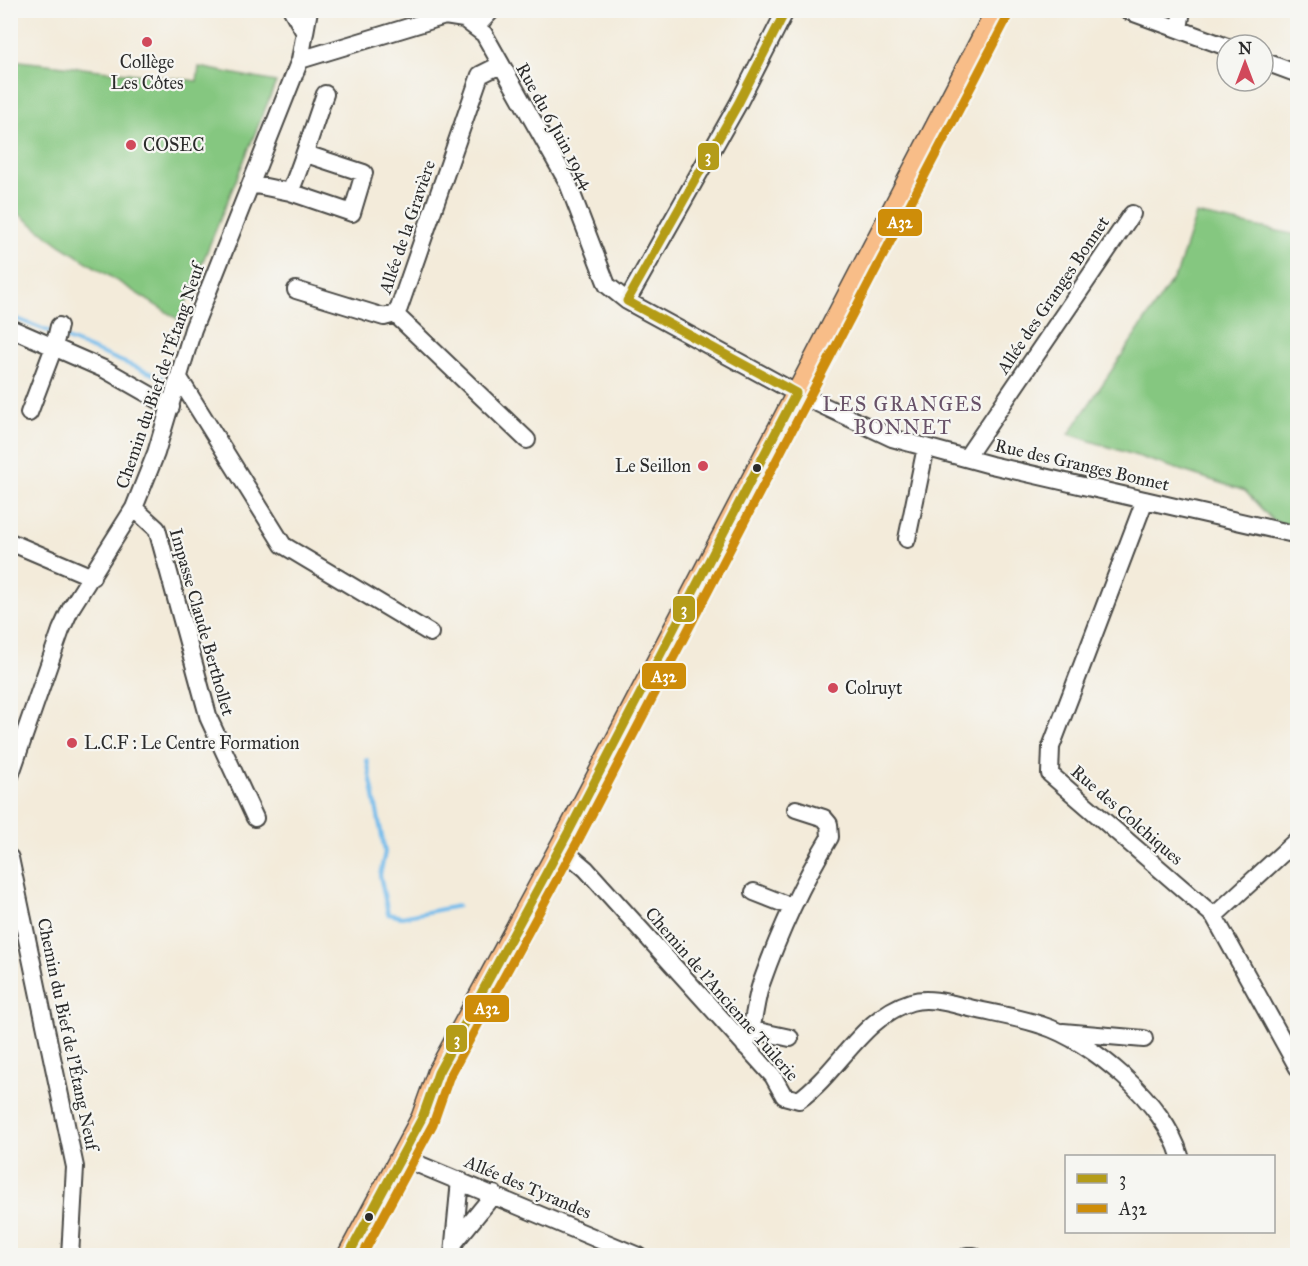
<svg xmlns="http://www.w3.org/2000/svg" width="1308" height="1266" font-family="'IM FELL Great Primer',serif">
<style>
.green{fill:#85c780;stroke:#587956;stroke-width:1.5}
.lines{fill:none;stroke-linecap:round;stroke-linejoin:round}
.stream{stroke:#72bbeb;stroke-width:4}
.minor-casing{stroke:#494845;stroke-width:20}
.major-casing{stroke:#494845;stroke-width:24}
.minor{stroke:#fff;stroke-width:16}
.major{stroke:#f8bd88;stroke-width:21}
.bus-1-casing{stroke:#f6f6f2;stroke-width:14}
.bus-2-casing{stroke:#f6f6f2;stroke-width:14}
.bus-1{stroke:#b49c19;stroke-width:9}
.bus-2{stroke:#ce8d09;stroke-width:9}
.poi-dot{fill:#d1495b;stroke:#f6f6f2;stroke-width:2}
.bus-dot{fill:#2b2b2b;stroke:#f6f6f2;stroke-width:2}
.labels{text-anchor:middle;stroke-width:4.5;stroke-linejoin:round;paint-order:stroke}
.poi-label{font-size:18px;fill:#2b2b2b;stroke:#f6f6f2;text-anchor:start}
.street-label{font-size:18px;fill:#2b2b2b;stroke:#f6f6f2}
.neighbourhood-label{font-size:20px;letter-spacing:1.5px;fill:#685268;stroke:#f6f6f2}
.line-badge{stroke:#f6f6f2;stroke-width:2}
.badge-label{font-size:16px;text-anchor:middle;font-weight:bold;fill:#fff}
</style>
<rect width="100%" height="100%" fill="#f6f6f2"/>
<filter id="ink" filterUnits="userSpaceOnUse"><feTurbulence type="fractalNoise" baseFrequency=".0167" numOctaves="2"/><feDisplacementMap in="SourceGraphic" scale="12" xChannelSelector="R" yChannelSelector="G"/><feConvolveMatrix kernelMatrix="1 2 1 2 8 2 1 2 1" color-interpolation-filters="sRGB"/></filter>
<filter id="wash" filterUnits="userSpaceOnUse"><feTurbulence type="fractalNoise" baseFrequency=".008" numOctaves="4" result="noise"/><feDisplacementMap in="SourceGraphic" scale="24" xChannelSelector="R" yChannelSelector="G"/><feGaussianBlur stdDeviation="1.35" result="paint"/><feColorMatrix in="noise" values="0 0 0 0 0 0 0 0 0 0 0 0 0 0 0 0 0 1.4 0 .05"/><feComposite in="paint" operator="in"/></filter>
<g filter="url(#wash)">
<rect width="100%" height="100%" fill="#f3ebda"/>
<!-- green -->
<path class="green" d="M 11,60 L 197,81 L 199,67 L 276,82 L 179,320 L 60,245 L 11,208 Z
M 1196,214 L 1297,235 L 1297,528 L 1272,520 L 1245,491 L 1069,434 L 1177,273 Z"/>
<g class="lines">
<!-- stream -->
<path class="stream" d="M 10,316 L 53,333
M 62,337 L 162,378
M 367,760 L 385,852 L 380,875 L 388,914 L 402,917 L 458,906"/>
</g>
</g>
<g filter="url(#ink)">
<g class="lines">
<defs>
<path id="minor" d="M 292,10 L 305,33
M 1126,10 L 1227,47
M 477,26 L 492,10
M 1179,29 L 1182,10
M 300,60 L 445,16 L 464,19 L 484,34 L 567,181 L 607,285 L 627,301 L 796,393 L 892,438 L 991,465 L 1298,535
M 1263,61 L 1298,74
M 251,184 L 290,192 L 352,213 L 364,173 L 306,154
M 290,192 C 304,159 313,127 325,94
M 296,290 L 384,317 L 395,314 L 399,308 L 480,75 L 500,65
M 627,301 L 738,104 L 786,10
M 395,314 L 527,440
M 10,328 L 106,370 L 171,407
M 179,378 L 283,545 L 430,633
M 29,413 L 54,347 L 59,326
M 966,458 L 1132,214
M 1145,500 L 1051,747 L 1050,774 L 1214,916 L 1298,1068
M 134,508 L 157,529 L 209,719 L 255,818
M 907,539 L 926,447
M 10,542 L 92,577
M 10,776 L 61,630 L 71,608 L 134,508 L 156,453 L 193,329 L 300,60 L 309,10
M 560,847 L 586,869 L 773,1076 L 784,1096 L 799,1100 C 839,1071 862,1017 911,1002 C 931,996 955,1005 974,1009 C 996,1014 1020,1018 1041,1025 C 1093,1041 1165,1104 1180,1156
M 10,858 L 75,1167 L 70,1256
M 754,892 L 792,907
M 1214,916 L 1298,839
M 753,1030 L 790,1038
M 1063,1032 L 1144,1039
M 745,1046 C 755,1026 754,1005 761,984 C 779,933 802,883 830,837 L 829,824 L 824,818 L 796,809
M 401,1157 L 638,1256
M 454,1243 L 460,1180
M 453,1256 L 454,1243 L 494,1194
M 967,1256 L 974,1256"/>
<path id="major" d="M 348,1256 L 422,1118 L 438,1073 L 569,831 L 997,10"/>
</defs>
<!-- minor casing -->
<use href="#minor" class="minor-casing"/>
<!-- major casing -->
<use href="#major" class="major-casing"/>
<!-- minor -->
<use href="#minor" class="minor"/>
<!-- major -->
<use href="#major" class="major"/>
<defs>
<path id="bus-1" d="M 627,301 L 738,104 L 786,10
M 627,301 L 796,393
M 348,1256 L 422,1118 L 438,1073 L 569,831 L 796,393"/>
<path id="bus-2" d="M 362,1256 L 433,1124 L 449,1078 L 580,837 L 1008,16"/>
</defs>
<!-- bus-1 casing -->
<use href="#bus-1" class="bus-1-casing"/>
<!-- bus-2 casing -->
<use href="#bus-2" class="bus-2-casing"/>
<!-- bus-1 -->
<use href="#bus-1" class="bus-1"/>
<!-- bus-2 -->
<use href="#bus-2" class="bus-2"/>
</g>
</g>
<!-- markers -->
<g class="poi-dot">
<circle cx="147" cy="42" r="6"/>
<circle cx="131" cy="145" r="6"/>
<circle cx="703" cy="466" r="6"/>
<circle cx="833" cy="688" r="6"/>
<circle cx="72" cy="743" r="6"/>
</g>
<g class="bus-dot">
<circle cx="757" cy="468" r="5"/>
<circle cx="369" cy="1217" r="5"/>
</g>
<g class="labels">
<!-- poi labels -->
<g class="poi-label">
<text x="147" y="68" text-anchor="middle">Collège<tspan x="147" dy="21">Les Côtes</tspan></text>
<text x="143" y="151">COSEC</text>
<text x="691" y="472" text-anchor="end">Le Seillon</text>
<text x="845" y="694">Colruyt</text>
<text x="84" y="749">L.C.F : Le Centre Formation</text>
</g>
<!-- street labels -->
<g class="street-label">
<text transform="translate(555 126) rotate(61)" y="6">Rue du 6 Juin 1944</text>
<text transform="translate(407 227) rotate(-71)" y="6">Allée de la Gravière</text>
<text transform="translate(1053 295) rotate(-56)" y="6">Allée des Granges Bonnet</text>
<text transform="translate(160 376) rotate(-71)" y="6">Chemin du Bief de l'Étang Neuf</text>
<text transform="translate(1082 465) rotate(13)" y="6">Rue des Granges Bonnet</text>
<text transform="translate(202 622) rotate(74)" y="6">Impasse Claude Berthollet</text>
<text transform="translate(1127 815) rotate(41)" y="6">Rue des Colchiques</text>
<text transform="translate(722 994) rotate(49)" y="6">Chemin de l'Ancienne Tuilerie</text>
<text transform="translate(68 1034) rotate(78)" y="6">Chemin du Bief de l'Étang Neuf</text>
<text transform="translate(528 1187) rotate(23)" y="6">Allée des Tyrandes</text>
</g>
<!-- neighbourhood labels -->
<g class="neighbourhood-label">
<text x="903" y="411">LES GRANGES<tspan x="903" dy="23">BONNET</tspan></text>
</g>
</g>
<g class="line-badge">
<rect x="697" y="142" width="23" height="29" rx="6" fill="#b49c19"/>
<rect x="877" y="208" width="46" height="29" rx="6" fill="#ce8d09"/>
<rect x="672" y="595" width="24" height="28" rx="6" fill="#b49c19"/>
<rect x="641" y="662" width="46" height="28" rx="6" fill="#ce8d09"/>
<rect x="464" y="994" width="46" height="29" rx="6" fill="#ce8d09"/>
<rect x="445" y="1024" width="23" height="29" rx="6" fill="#b49c19"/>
</g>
<g class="badge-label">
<text x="708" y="162">3</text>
<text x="900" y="228">A32</text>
<text x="684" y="615">3</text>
<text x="664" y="682">A32</text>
<text x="487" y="1014">A32</text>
<text x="457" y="1045">3</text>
</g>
<!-- margin -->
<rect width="1308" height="1266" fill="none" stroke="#f6f6f2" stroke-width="36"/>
<!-- legend -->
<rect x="1065" y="1155" width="210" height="78" fill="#f6f6f2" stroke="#a5a5a2" stroke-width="1.5"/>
<rect x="1077" y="1174" width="30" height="9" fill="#b49c19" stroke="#a5a5a2" stroke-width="1.5"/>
<text x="1119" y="1185" font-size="18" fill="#2b2b2b">3</text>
<rect x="1077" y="1204" width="30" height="9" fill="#ce8d09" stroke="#a5a5a2" stroke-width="1.5"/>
<text x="1119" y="1215" font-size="18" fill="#2b2b2b">A32</text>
<!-- north arrow -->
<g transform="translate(1245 63)"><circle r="28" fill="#f6f6f2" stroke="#a5a5a2" stroke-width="1.5"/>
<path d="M0-4.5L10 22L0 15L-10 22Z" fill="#d1495b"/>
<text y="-9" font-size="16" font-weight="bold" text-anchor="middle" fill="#2b2b2b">N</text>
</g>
</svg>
